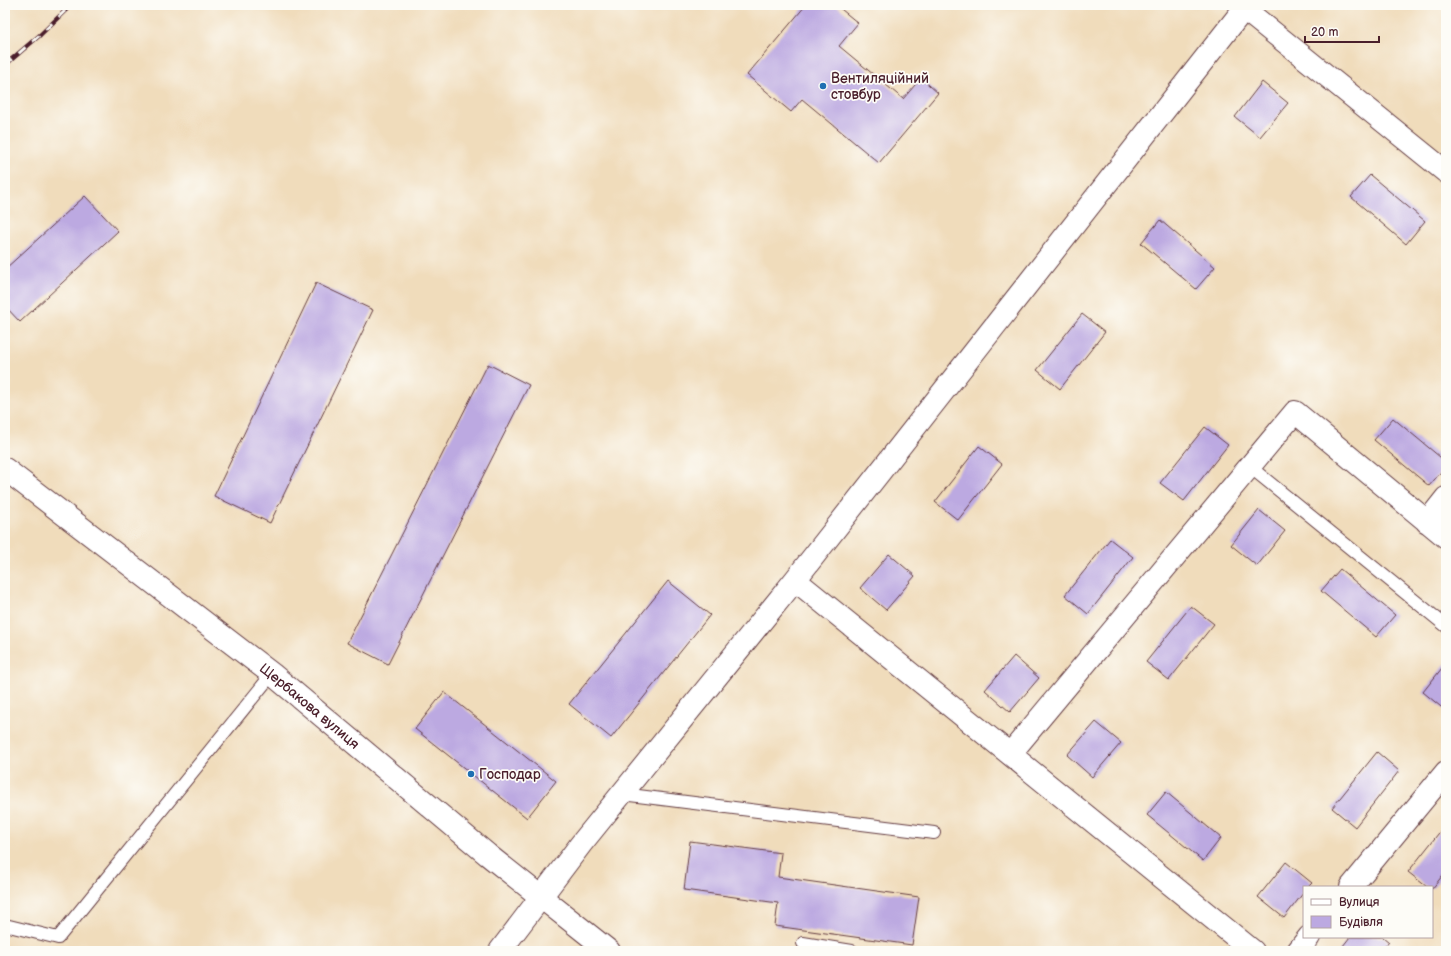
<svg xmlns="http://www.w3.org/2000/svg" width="1451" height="956" font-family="'Balsamiq Sans',sans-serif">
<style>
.building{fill:#bca9e1}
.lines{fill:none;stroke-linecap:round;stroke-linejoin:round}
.service-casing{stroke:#633b41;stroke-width:14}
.minor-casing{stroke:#633b41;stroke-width:24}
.tertiary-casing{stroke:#633b41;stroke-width:24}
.service{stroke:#fff;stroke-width:12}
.minor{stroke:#fff;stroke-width:22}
.tertiary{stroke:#fff;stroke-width:22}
.rail-casing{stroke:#4a1f2b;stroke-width:4.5}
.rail{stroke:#fdfcf7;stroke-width:3;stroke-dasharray:9;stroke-linecap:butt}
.poi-dot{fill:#1f6fb2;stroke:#fdfcf7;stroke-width:1.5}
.labels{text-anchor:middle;stroke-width:3.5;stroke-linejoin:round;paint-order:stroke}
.poi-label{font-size:14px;fill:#4a1f2b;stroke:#fdfcf7;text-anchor:start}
.street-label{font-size:14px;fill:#4a1f2b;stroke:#fdfcf7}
</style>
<rect width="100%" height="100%" fill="#fdfcf7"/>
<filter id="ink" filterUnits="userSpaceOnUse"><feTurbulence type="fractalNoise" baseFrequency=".025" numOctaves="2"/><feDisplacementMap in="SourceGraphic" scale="8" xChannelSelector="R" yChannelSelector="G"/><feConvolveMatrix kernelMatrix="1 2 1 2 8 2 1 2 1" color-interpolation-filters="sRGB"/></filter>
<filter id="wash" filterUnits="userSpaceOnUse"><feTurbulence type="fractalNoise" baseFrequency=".012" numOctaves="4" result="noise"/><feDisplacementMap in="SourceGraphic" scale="16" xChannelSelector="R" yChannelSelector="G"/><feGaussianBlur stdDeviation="0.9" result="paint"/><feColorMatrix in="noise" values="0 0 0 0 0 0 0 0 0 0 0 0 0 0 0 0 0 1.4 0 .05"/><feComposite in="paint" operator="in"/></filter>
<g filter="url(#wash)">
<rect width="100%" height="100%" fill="#f0dcbb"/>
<g id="blocks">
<!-- building -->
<path class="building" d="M 806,5 L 836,5 L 858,23 L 839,46 L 903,99 L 921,78 L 938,93 L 879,163 L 802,99 L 791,112 L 747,75 Z
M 1262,82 L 1288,103 L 1260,137 L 1235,117 Z
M 1370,175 L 1425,221 L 1406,244 L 1351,197 Z
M 85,196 L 118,231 L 20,322 L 5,306 L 5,269 Z
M 1160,220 L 1215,267 L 1196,289 L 1141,243 Z
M 316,283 L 373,310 L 270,523 L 214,496 Z
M 1082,314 L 1105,332 L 1060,389 L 1037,370 Z
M 488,364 L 529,385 L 388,664 L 347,643 Z
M 1393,418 L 1446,462 L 1446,466 L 1429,486 L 1374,440 Z
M 1205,427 L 1228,445 L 1184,501 L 1160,483 Z
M 979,446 L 1002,464 L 958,520 L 935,502 Z
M 1259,510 L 1285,531 L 1257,566 L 1231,545 Z
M 1110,539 L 1133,557 L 1088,614 L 1065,595 Z
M 889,554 L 915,576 L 886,610 L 860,588 Z
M 1340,569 L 1395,615 L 1376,637 L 1321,591 Z
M 668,581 L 710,615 L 611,738 L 569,704 Z
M 1191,606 L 1214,624 L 1169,680 L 1146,662 Z
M 1014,656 L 1039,678 L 1010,712 L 985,690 Z
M 1446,663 L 1446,711 L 1423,692 Z
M 444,692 L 556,781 L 527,818 L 415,729 Z
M 1096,722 L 1121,743 L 1092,777 L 1067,755 Z
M 1377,752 L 1399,771 L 1355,827 L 1332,808 Z
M 1166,792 L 1221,838 L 1203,861 L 1147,815 Z
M 1446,824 L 1446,871 L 1432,889 L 1432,887 L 1427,887 L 1408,872 Z
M 690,841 L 781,853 L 778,877 L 919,897 L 912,945 L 775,926 L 778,903 L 684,890 Z
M 1286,862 L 1312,883 L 1308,887 L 1304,887 L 1304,892 L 1284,918 L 1258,897 Z
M 1350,937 L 1383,937 L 1389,942 L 1381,951 L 1339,951 Z"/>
</g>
</g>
<g filter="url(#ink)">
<use href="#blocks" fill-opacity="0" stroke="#633b41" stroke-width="1"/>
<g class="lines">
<defs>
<path id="service" d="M 1249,466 L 1446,626
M 622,794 L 934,833
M 5,925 L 58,938 L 272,674
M 803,943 L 852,951"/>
<path id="minor" d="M 1244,9 L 1446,172
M 1427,522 L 1446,498
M 795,580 L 1253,951
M 1010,754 L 1295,412 L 1446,537
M 1351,887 L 1446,772
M 500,951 L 581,844 L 795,580 L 1247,5
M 1298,951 L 1309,937"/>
<g id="tertiary">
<path id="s1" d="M 5,469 L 272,674 L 488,855 L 609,951"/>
</g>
</defs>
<!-- service casing -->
<use href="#service" class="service-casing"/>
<!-- minor casing -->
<use href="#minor" class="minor-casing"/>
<!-- tertiary casing -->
<use href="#tertiary" class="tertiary-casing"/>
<!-- service -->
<use href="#service" class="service"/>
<!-- minor -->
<use href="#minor" class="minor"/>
<!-- tertiary -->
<use href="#tertiary" class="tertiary"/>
<defs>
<path id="rail" d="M 5,65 L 40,35 L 71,5"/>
</defs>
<!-- rail casing -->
<use href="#rail" class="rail-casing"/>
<!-- rail -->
<use href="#rail" class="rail"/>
</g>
</g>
<!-- markers -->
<g class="poi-dot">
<circle cx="823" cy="86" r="4"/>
<circle cx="471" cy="774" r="4"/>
</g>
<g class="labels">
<!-- poi labels -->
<g class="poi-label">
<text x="831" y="83">Вентиляційний<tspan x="831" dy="16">стовбур</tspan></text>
<text x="479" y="779">Господар</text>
</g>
<!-- street labels -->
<g class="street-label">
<text dy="5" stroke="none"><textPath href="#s1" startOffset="386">Щербакова вулиця</textPath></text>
</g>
</g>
<!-- margin -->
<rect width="1451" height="956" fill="none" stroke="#fdfcf7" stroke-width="20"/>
<!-- legend -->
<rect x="1303" y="886" width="130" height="52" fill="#fdfcf7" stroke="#b5a4a5"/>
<rect x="1311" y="899" width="20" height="6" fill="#ffffff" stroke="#b5a4a5"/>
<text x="1339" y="906" font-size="12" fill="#4a1f2b">Вулиця</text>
<rect x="1311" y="916" width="20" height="12" fill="#bca9e1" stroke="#b5a4a5"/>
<text x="1339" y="926" font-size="12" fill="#4a1f2b">Будівля</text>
<!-- scale -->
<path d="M1305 36v6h74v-6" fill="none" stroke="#4a1f2b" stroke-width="2"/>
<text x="1311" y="36" font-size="12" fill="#4a1f2b" stroke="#fdfcf7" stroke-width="3" paint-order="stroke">20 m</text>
</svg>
